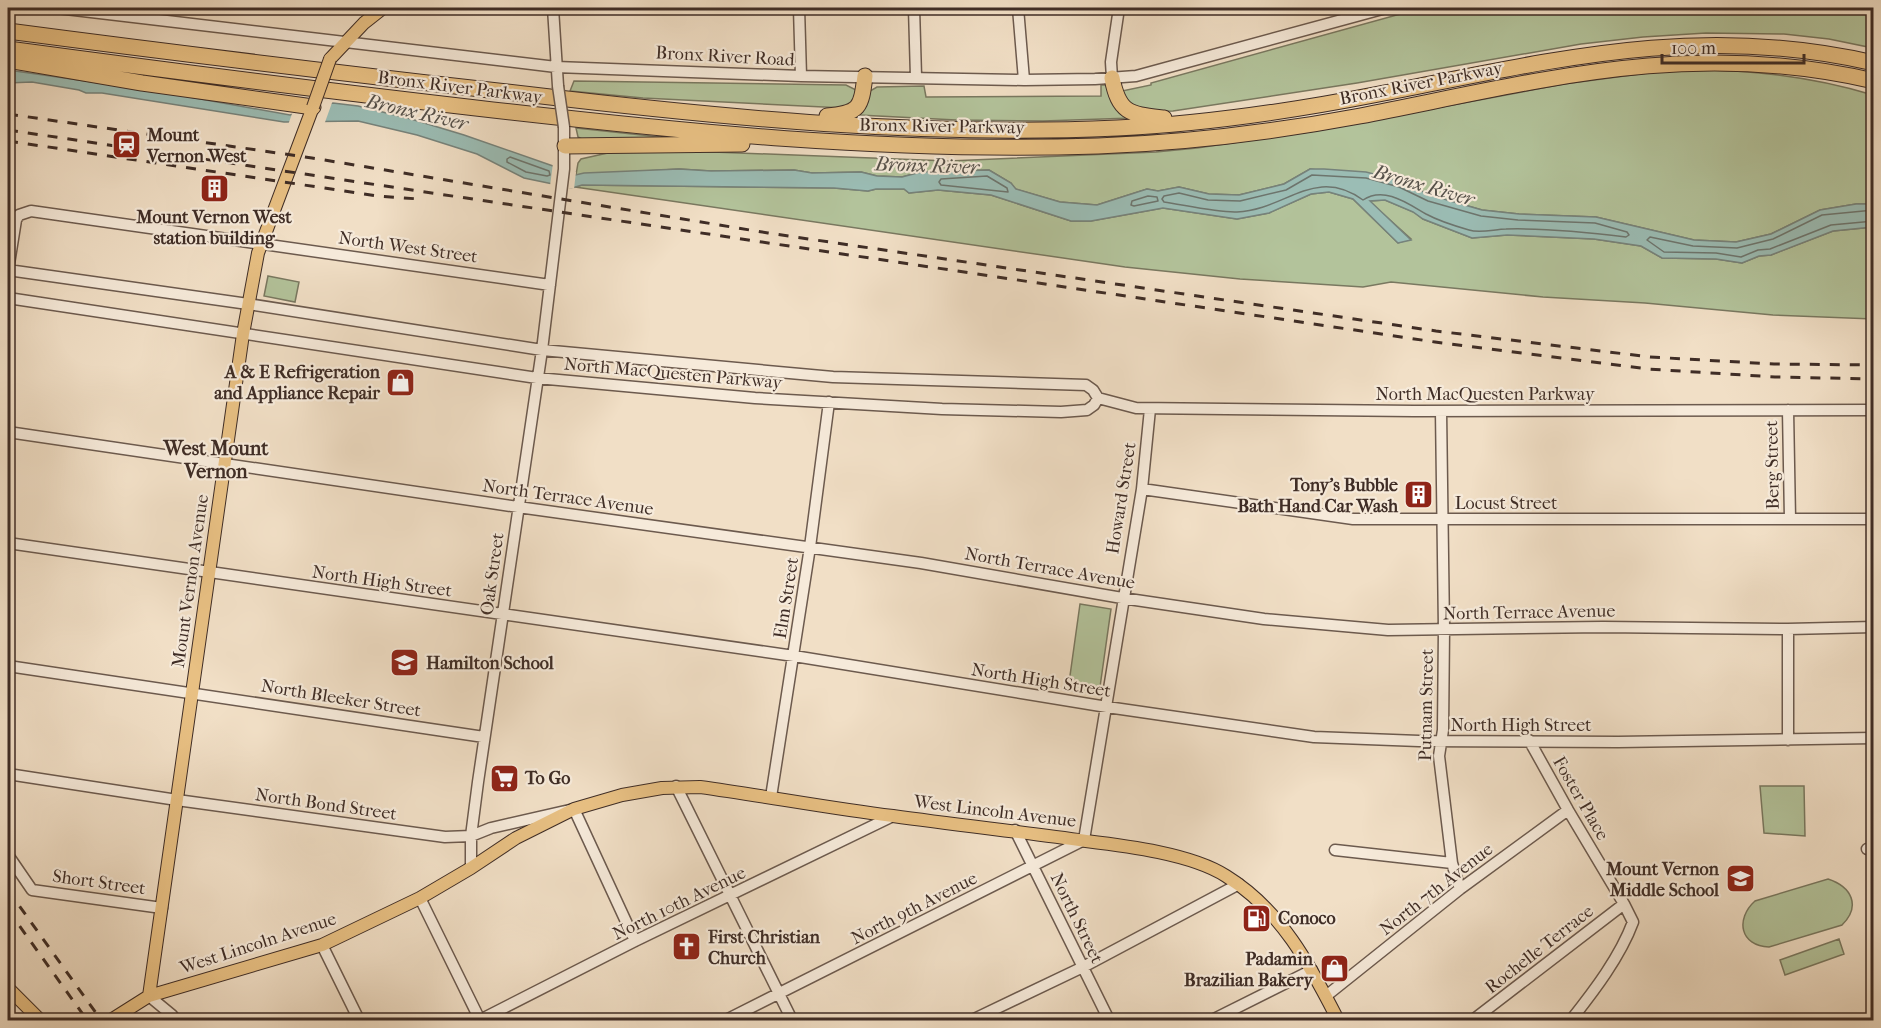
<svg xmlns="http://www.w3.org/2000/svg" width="1881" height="1028" font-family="'IM FELL French Canon',serif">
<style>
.green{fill:#b3c39b;stroke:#797860;stroke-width:1.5}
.water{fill:#9bbdb5;stroke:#76837c;stroke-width:1.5}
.pier{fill:#f1dfc6}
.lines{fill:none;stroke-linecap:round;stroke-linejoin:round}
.shore{stroke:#6d756e;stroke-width:1.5}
.minor-casing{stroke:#6c5a4e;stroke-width:13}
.major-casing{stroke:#3f2d26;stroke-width:14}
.highway-casing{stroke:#3f2d26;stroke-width:17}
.minor{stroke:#f6eada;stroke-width:10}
.major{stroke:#e8c083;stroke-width:12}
.highway{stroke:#e8c083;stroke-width:15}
.rail{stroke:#3f2d26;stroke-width:3;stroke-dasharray:10 10;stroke-linecap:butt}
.minor-bridge-casing{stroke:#6c5a4e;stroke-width:13;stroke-linecap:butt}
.major-bridge-casing{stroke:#3f2d26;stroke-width:14;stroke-linecap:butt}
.minor-bridge{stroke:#f6eada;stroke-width:10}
.major-bridge{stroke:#e8c083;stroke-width:12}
.labels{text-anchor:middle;stroke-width:4.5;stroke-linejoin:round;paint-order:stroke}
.street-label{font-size:18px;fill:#3f2d26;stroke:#f6eada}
.poi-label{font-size:18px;font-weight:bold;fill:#3f2d26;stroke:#f6eada;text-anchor:start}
.water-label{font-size:20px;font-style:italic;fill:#56514a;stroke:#f6eada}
.neighbourhood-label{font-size:20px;font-weight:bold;fill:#3f2d26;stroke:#f6eada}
</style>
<rect width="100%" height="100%" fill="#f1dfc6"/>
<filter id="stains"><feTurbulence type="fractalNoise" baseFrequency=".00333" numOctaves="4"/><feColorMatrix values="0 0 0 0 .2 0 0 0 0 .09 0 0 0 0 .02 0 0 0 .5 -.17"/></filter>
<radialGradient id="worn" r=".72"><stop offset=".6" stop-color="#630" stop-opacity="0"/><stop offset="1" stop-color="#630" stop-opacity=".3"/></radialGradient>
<!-- green -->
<path class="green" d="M 1422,8 L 1873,8 L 1873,48 L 1829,39 L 1784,34 L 1706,33 L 1643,37 L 1581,44 L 1357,83 L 1173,111 L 1144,112 L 1133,110 L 1122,91 L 1151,85 L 1151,83 Z
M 1695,70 C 1757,70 1814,77 1873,95 L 1873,204 L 1856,204 L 1820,210 L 1771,234 L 1736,242 L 1694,240 L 1596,217 L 1519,214 L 1482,210 L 1430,195 L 1401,181 L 1310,169 L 1284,184 L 1239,195 L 1209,194 L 1179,187 L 1158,191 L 1147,189 L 1097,205 L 1060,202 L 1015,189 L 1011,183 L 989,170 L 921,172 L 902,177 L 877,176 L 861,172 L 812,173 L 794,170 L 711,171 L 679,169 L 576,175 L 578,163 L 581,159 L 612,152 L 687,151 L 949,161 L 1156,152 L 1197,148 L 1309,132 L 1564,84 L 1655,72 Z
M 574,81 L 846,85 L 856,90 L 857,98 L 844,108 L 643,98 L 570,91 Z
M 1101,85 L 1106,85 L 1132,118 L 1043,121 L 956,120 L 859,115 L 870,91 L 877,87 L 924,86 L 926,97 L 1101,96 Z
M 576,128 L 679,139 L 584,140 L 578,137 Z
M 582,185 L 834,188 L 868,191 L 876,189 L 904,189 L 909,193 L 938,190 L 991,195 L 1071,221 L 1091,221 L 1163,208 L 1237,219 L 1269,213 L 1311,194 L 1329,192 L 1353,199 L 1398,243 L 1411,239 L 1369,201 L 1385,200 L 1414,212 L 1423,219 L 1472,238 L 1507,235 L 1594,239 L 1641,246 L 1662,258 L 1716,259 L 1742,263 L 1759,256 L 1771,255 L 1833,231 L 1873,227 L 1873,319 L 1773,315 L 1645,303 L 1543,297 L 1391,282 L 1363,287 L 1240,279 L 1125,267 L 575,187 Z
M 268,276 L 299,282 L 295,302 L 264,296 Z
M 1080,604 L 1111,609 L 1099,694 L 1068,690 Z
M 1760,786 L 1804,786 L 1805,836 L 1764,833 Z
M 1828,879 C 1852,887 1861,906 1842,925 L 1769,947 C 1740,946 1735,919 1755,901 Z
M 1839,939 L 1844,954 L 1785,975 L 1780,960 Z"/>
<!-- water -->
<path class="water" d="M 8,70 L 156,91 L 290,115 L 333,103 L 358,106 L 411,119 L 464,135 L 553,166 L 571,176 L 584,173 L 679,169 L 711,171 L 794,170 L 812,173 L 861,172 L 877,176 L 902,177 L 921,172 L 989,170 L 1011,183 L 1016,189 L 1060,202 L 1097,205 L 1147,189 L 1158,191 L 1179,187 L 1209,194 L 1239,195 L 1284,184 L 1310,169 L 1324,169 L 1366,172 L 1401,181 L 1430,195 L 1482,210 L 1519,214 L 1596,217 L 1694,240 L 1736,242 L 1771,234 L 1820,210 L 1856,204 L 1873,204 L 1873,227 L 1833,231 L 1771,255 L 1759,256 L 1742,263 L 1716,259 L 1662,258 L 1641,246 L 1594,239 L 1507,235 L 1472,238 L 1423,219 L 1413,212 L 1385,200 L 1370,201 L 1411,240 L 1398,243 L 1353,199 L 1329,192 L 1311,194 L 1269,213 L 1237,219 L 1163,208 L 1091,221 L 1071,221 L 991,195 L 938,190 L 909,193 L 904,189 L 876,189 L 868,191 L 834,188 L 582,185 L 572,188 L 524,178 L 477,154 L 417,135 L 358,121 L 284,122 L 102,93 L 86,93 L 79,90 L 32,82 L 8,83 Z"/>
<!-- pier -->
<path class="pier" d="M 333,100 L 324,125 L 288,125 L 293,111 Z
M 553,163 L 572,172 L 576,172 L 574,189 L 550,186 Z"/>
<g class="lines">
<!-- shore -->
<path class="shore" d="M 510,157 L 549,171 L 550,175 L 547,176 L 526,172 L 507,162 L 507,159 Z
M 1312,175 L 1366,178 L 1399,187 L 1428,201 L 1481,216 L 1518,220 L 1595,223 L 1627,232 L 1629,235 L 1626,237 C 1587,232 1545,228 1506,229 C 1495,229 1480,234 1469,230 C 1455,226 1439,221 1426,214 C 1407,203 1384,186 1363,200 C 1315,165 1286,210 1237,212 C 1219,213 1184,205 1164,202 L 1162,199 L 1164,196 L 1179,193 L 1208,200 L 1240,201 L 1286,190 Z
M 987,176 L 1007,188 L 1008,192 L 941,185 L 939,182 L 941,179 Z
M 1148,196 L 1157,197 L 1158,201 L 1134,206 L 1131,205 L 1132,201 Z
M 1874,210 L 1822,215 L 1773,239 L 1737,248 L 1693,246 L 1650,237 L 1647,240 L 1664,252 L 1716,253 L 1741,257 L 1758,250 L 1770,249 L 1831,225 L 1874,221"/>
<defs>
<path id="minor" d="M 57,8 L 556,67 L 801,76 L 1024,80 L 1095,79 L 1136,76 L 1386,8
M 553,8 L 558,86
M 799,8 L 801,76
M 914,8 L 916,77
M 1018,8 L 1024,80
M 1112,78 L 1111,62 L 1119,8
M 8,270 L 248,304 L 542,350 L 833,377 L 1086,385 L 1093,390 L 1098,398 L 1136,408 L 1414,411 L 1874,410
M 8,270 L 16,220 L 19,215 L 31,211 L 550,285
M 8,298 L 537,378 L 755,398 L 942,409 L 1061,412 L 1087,410 L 1094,405 L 1098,398
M 1788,410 L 1790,519
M 1441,411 L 1444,629 L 1443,730 L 1439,756 L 1452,863 L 1460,889
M 8,432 L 518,507 L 921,563 L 1122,598 L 1264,619 L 1388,630 L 1603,627 L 1788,629 L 1874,627
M 1142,489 L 1353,519 L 1874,519
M 8,543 L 794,656 L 1107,707 L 1314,737 L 1419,741 L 1618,742 L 1874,738
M 1788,629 L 1788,740
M 8,666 L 484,737
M 1529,740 L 1568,810 L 1624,904 L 1633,922 C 1620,957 1594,991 1571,1020
M 8,774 L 177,800 L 445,837 L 471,836 L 491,828 L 574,809 L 635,941
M 676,786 L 792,1020
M 771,797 L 810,547 L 829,402
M 1015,830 L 1109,1020
M 1867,849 L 1874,849
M 1335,850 L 1452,863
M 8,855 L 32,890 L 162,908
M 471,868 L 471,836 L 478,782 L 542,350 L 564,169 L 564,127
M 420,898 L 480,1020
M 322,945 L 359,1020
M 149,996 L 172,1015 L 176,1020
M 1326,996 L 1460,889 L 1568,810
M 480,1020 L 635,941 L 893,816
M 726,1020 L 1084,840 L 1142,489 L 1150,409
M 972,1020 L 1083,967 L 1239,884
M 1212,1020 L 1312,970
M 1473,1020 L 1624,904"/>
<path id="major" d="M 330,59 L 364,23 L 383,8
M 8,988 L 40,1020
M 149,996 L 243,334 L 258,253 L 313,107
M 111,1020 L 149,996 L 322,945 L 420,898 L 471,868 L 516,838 L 574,809 L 622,795 L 662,788 L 700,787 C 765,796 829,808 893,816 C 957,825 1022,832 1086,841 C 1127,846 1192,854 1226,876 C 1281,910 1310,965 1338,1020"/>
<path id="highway" d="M 8,31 C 182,54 357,75 533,95 C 726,118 922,137 1117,128 C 1205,124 1292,111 1379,94 C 1550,61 1698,22 1874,63
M 8,49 C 164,70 320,90 476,108 C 683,132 889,153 1098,146 C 1186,143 1274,132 1360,116 C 1540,81 1689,38 1874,81
M 8,60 L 142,83 L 313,107
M 1112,78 C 1119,114 1130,114 1164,118
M 827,116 C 860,113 861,108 865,76
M 565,146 L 742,144"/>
</defs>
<!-- minor casing -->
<use href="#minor" class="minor-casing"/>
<!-- major casing -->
<use href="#major" class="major-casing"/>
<!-- highway casing -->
<use href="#highway" class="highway-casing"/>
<!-- minor -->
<use href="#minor" class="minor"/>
<!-- major -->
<use href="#major" class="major"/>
<!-- highway -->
<use href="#highway" class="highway"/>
<!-- rail -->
<path class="rail" d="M 8,114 L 312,158 L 768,233 L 1436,331 L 1650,357 L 1774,364 L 1874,365
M 8,130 L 1435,342 L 1648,369 L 1775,377 L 1874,379
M 8,141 L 378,196 L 419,199
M 8,890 L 101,1020
M 8,910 L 87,1020"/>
<defs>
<path id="minor-bridge" d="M 558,86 L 564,127"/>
<path id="major-bridge" d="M 313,107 L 330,59"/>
</defs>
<!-- minor-bridge casing -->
<use href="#minor-bridge" class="minor-bridge-casing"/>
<!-- major-bridge casing -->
<use href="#major-bridge" class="major-bridge-casing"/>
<!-- minor-bridge -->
<use href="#minor-bridge" class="minor-bridge"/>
<!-- major-bridge -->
<use href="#major-bridge" class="major-bridge"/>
</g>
<!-- icons -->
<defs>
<symbol id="station-square" viewBox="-11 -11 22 22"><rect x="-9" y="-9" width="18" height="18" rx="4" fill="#8f2418" stroke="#f6eada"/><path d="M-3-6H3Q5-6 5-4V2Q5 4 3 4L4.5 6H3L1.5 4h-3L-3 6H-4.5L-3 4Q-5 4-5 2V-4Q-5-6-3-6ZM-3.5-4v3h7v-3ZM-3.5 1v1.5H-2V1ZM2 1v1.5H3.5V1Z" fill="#fff"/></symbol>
<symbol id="building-square" viewBox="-11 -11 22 22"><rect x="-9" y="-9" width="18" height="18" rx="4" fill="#8f2418" stroke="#f6eada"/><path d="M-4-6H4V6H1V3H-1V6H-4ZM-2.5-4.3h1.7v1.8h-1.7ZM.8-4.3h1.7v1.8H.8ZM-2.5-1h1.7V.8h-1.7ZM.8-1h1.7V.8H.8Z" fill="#fff"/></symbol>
<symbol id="shop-square" viewBox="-11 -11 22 22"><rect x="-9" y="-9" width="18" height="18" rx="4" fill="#8f2418" stroke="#f6eada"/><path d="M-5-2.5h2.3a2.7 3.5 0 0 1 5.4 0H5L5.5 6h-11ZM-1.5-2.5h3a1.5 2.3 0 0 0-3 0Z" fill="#fff"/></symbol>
<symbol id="school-square" viewBox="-11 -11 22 22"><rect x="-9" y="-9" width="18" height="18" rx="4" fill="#8f2418" stroke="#f6eada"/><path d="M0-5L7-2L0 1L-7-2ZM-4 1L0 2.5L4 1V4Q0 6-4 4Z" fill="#fff"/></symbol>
<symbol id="supermarket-square" viewBox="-11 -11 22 22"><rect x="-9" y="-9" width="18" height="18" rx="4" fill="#8f2418" stroke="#f6eada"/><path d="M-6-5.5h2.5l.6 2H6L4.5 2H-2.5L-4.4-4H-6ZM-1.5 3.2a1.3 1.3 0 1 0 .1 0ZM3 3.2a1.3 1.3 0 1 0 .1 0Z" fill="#fff"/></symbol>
<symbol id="fuel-square" viewBox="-11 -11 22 22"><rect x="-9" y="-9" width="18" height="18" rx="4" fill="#8f2418" stroke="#f6eada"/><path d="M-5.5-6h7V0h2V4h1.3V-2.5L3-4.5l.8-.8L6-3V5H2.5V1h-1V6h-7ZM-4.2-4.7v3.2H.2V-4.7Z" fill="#fff"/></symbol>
<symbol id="church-square" viewBox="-11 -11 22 22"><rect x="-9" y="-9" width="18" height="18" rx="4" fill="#8f2418" stroke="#f6eada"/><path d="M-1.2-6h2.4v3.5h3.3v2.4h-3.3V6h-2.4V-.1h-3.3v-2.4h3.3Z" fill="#fff"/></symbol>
</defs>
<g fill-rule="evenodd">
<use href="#station-square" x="110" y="128" width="33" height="33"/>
<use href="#building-square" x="198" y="172" width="33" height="33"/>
<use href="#shop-square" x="384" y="366" width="33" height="33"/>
<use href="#building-square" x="1402" y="478" width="33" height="33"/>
<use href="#school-square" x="388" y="646" width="33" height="33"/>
<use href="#supermarket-square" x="488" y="762" width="33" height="33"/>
<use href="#school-square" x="1724" y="862" width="33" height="33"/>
<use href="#fuel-square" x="1240" y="902" width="33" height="33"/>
<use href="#church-square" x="670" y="930" width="33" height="33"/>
<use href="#shop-square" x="1318" y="952" width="33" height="33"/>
</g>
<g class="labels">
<!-- street labels -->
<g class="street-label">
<text transform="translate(725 56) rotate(3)" y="6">Bronx River Road</text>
<text transform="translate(1421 83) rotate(-11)" y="6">Bronx River Parkway</text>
<text transform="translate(460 87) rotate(7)" y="6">Bronx River Parkway</text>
<text transform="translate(942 126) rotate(1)" y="6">Bronx River Parkway</text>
<text transform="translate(408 247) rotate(8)" y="6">North West Street</text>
<text transform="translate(673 373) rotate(5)" y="6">North MacQuesten Parkway</text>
<text x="1485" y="400">North MacQuesten Parkway</text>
<text transform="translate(1772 465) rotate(-91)" y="6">Berg Street</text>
<text transform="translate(568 497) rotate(8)" y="6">North Terrace Avenue</text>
<text transform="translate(1121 498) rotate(-81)" y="6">Howard Street</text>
<text x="1506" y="509">Locust Street</text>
<text transform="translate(1050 568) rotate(10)" y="6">North Terrace Avenue</text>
<text transform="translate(492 574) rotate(-82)" y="6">Oak Street</text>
<text transform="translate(190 581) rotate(-82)" y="6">Mount Vernon Avenue</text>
<text transform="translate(382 581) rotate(8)" y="6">North High Street</text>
<text transform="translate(786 598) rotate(-81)" y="6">Elm Street</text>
<text transform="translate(1529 612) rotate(-1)" y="6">North Terrace Avenue</text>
<text transform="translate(1041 680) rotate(9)" y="6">North High Street</text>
<text transform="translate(341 698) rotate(9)" y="6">North Bleeker Street</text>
<text transform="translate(1426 705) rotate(-89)" y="6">Putnam Street</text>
<text x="1521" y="731">North High Street</text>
<text transform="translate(1581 798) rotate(60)" y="6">Foster Place</text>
<text transform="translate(326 804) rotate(8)" y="6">North Bond Street</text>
<text transform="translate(995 811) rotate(7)" y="6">West Lincoln Avenue</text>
<text transform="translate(99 882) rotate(8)" y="6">Short Street</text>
<text transform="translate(1436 889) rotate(-38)" y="6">North 7th Avenue</text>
<text transform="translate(679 903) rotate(-26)" y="6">North 10th Avenue</text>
<text transform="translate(914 908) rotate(-27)" y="6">North 9th Avenue</text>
<text transform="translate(1077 918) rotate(64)" y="6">North Street</text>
<text transform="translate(258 943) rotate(-18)" y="6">West Lincoln Avenue</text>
<text transform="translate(1539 949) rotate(-38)" y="6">Rochelle Terrace</text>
</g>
<!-- poi labels -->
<g class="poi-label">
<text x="147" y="141">Mount<tspan x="147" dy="21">Vernon West</tspan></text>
<text x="214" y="223" text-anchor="middle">Mount Vernon West<tspan x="214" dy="21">station building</tspan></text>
<text x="380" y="378" text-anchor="end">A &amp; E Refrigeration<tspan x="380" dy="21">and Appliance Repair</tspan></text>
<text x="1398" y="491" text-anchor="end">Tony's Bubble<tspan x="1398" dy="21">Bath Hand Car Wash</tspan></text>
<text x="426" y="669">Hamilton School</text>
<text x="525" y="784">To Go</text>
<text x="1719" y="875" text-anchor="end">Mount Vernon<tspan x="1719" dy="21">Middle School</tspan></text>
<text x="1278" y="924">Conoco</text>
<text x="708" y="943">First Christian<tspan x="708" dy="21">Church</tspan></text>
<text x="1313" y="965" text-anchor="end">Padamin<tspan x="1313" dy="21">Brazilian Bakery</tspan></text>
</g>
<!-- water labels -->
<g class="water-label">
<text transform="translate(417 112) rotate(13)" y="7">Bronx River</text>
<text transform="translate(927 165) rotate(2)" y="7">Bronx River</text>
<text transform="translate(1424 185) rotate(16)" y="7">Bronx River</text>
</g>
<!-- neighbourhood labels -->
<g class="neighbourhood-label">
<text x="216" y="455">West Mount<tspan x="216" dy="23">Vernon</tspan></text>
</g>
</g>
<!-- margin -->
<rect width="1881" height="1028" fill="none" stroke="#f1dfc6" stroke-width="30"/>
<rect x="9" y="9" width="1863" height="1010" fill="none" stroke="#3f2d26" stroke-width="3"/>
<rect x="15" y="15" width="1851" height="998" fill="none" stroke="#3f2d26" stroke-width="1.5"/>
<!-- scale -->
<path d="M1662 54v9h142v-9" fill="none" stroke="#3f2d26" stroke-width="3"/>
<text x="1671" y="54" font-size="18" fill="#3f2d26" stroke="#f6eada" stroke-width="4.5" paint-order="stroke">100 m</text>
<rect width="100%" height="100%" filter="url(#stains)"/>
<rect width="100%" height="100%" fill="url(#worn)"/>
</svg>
